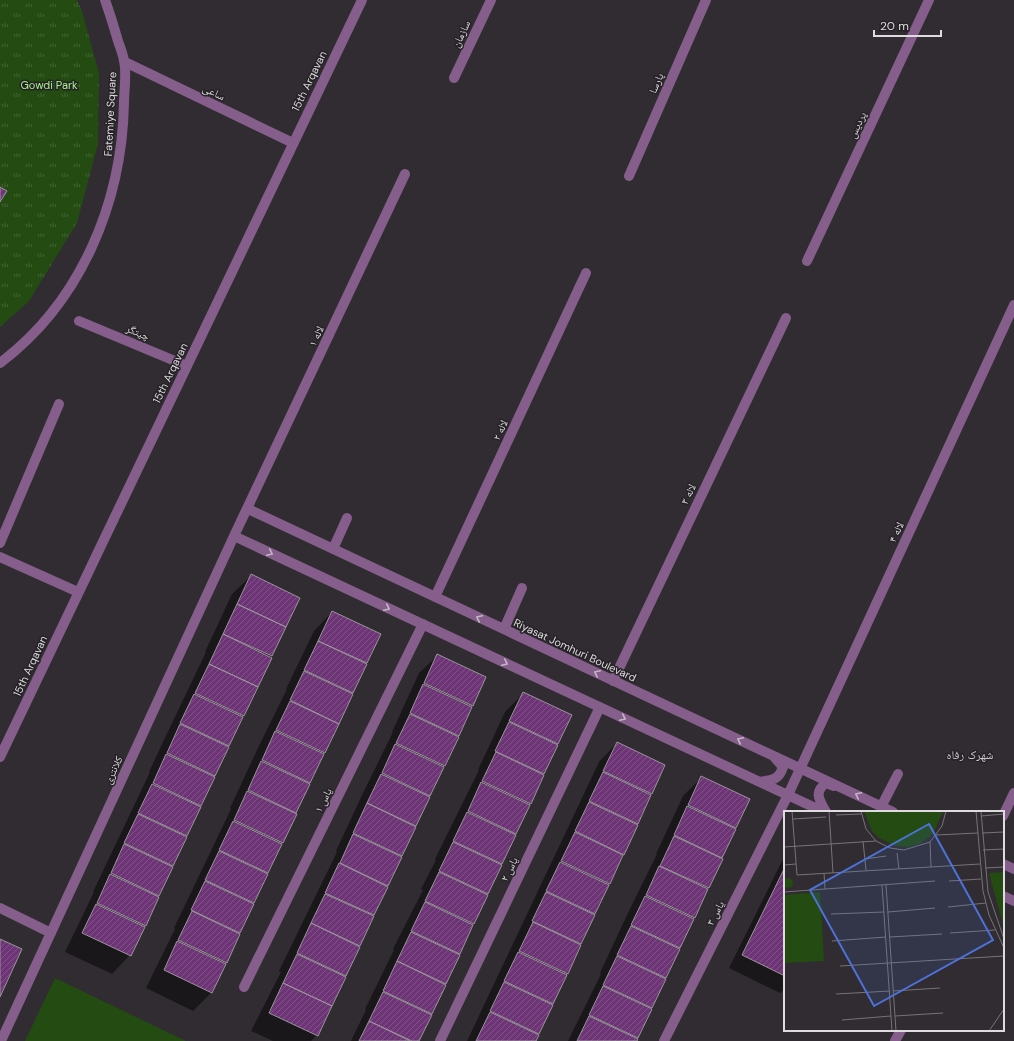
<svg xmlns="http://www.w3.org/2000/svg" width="1014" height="1041" font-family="'DM Sans','Noto Naskh Arabic',sans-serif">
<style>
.grass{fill:url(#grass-tufts)}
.pitch{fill:#234b12}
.shadow{fill:#0007;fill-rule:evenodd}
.building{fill:url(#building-hatch);stroke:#99949a}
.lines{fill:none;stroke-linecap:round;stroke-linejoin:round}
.minor{stroke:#855e8b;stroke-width:10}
.oneway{stroke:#c3b6c6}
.labels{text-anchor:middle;stroke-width:3;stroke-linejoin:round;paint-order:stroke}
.street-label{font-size:11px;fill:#dedcdf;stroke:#262227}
.park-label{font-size:11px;fill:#a5f18c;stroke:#262227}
.neighbourhood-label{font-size:12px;fill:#c9c4c9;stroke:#262227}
.inset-road{fill:none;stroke:#767277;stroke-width:1}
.view{fill:#4d72da;fill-opacity:0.15;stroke:#4d72da;stroke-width:2}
.inset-edge{fill:none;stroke:#dedcdf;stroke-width:2}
</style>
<defs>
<pattern id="grass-tufts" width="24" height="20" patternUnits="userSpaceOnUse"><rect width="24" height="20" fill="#234b12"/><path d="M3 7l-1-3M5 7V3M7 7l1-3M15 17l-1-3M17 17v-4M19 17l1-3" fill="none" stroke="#426434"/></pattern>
<pattern id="building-hatch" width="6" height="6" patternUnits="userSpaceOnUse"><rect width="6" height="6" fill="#6d3476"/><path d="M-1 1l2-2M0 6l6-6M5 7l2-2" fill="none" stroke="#815189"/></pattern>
</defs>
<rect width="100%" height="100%" fill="#302c31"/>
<!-- grass -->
<path class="grass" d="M 0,0 L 77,0 L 82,11 L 99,73 L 98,144 L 77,223 L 29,301 L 0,327 Z"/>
<!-- pitch -->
<path class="pitch" d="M 55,978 L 186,1041 L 25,1041 Z"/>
<!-- shadow -->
<path class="shadow" d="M 251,576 L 284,628 L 213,777 L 130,955 L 112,974 L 65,952 L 94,892 L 93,892 L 150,772 L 149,772 L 162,744 L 206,652 L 205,652 L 232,594 Z
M 332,612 L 380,635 L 308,784 L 294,814 L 295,814 L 266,874 L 267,874 L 212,992 L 193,1011 L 146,988 L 175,929 L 174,928 L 231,809 L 230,808 L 257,750 L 287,689 L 286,689 L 314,631 Z
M 438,655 L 485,678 L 400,857 L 317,1035 L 311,1041 L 273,1041 L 251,1031 L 281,972 L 279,971 L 337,852 L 336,851 L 363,793 L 393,732 L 392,732 L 419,673 Z
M 524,693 L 558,744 L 429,1015 L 418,1041 L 351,1041 L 366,1010 L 365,1009 L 394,950 L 393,949 L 423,890 L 421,889 L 436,860 L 435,859 L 479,770 L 478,770 L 505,712 Z
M 617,743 L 664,766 L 579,945 L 567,973 L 551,1005 L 535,1041 L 467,1041 L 599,762 ZM 625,782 L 645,790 L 645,792 L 624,783 Z
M 702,777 L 736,828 L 694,918 L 663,979 L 665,980 L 636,1041 L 568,1041 L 601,974 L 600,973 L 627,915 L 657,854 L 656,854 L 683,796 Z
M 785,855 L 785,988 L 780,993 L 729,968 Z"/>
<!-- building -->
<path class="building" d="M 0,187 L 7,191 L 0,202 Z
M 251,574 L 300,598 L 286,627 L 237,604 Z
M 237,604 L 286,627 L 272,656 L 223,634 Z
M 332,611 L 381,634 L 367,663 L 318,641 Z
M 223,634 L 272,658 L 258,687 L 209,664 Z
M 318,641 L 367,664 L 353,693 L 304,670 Z
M 437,654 L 486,677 L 473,706 L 424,683 Z
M 209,664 L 258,687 L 244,716 L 195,693 Z
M 304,671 L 353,694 L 339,724 L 290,700 Z
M 423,684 L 472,707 L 459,736 L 410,713 Z
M 523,692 L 572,715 L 558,744 L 509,721 Z
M 194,694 L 243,717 L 229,746 L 180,723 Z
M 290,701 L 339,724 L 325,753 L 276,730 Z
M 410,714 L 459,737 L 445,766 L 396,743 Z
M 509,722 L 558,745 L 544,774 L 495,751 Z
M 180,724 L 229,747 L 215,776 L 167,753 Z
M 275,731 L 324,754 L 310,783 L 262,760 Z
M 617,742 L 665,765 L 652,794 L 603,771 Z
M 395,744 L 444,767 L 430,796 L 382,773 Z
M 496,752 L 544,775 L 531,804 L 482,781 Z
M 166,754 L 215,777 L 201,806 L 153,783 Z
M 261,761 L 310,784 L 296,813 L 248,790 Z
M 603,772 L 651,795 L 638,824 L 589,801 Z
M 381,774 L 430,797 L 416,826 L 367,803 Z
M 701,776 L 750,799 L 736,828 L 688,805 Z
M 481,782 L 530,805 L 516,834 L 468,811 Z
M 152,784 L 201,807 L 187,836 L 138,813 Z
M 247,791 L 297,814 L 283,843 L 234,820 Z
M 589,802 L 638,825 L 624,855 L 575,831 Z
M 367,803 L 416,827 L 402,856 L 353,833 Z
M 687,806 L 736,829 L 722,858 L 674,835 Z
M 467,812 L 516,835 L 502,864 L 453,841 Z
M 138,814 L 187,837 L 173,866 L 124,843 Z
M 233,821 L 282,844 L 268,873 L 219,850 Z
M 575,832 L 623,855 L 610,884 L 561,861 Z
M 353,834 L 402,857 L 388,886 L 340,863 Z
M 674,836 L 723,859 L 709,888 L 660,866 Z
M 453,842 L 502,865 L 488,894 L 439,871 Z
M 124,844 L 173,867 L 159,896 L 111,873 Z
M 219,851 L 268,874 L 254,903 L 205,880 Z
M 560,862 L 609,885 L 595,914 L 546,891 Z
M 339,863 L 388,887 L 374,915 L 325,893 Z
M 659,866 L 708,889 L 695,918 L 646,895 Z
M 785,867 L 785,976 L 742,955 Z
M 439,872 L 488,895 L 474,924 L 425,901 Z
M 110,874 L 159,897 L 146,926 L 97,903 Z
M 205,881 L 254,904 L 240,933 L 191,910 Z
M 546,892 L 595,915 L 581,944 L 532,921 Z
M 325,894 L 374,916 L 360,946 L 311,923 Z
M 645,896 L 694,919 L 680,948 L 631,925 Z
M 425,902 L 473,925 L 460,954 L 411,931 Z
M 96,904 L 145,927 L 131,956 L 82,933 Z
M 192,911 L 240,934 L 227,963 L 178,940 Z
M 533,922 L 581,945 L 568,974 L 519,951 Z
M 311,923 L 360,947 L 346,976 L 297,953 Z
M 631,926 L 680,949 L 666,978 L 617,955 Z
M 411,932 L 460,955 L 446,984 L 397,961 Z
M 0,939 L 22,949 L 0,997 Z
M 177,941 L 226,964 L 212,993 L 164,970 Z
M 518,952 L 567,975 L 553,1004 L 504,981 Z
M 297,954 L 346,977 L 332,1006 L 283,983 Z
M 617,956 L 666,979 L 652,1008 L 603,985 Z
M 397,961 L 446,985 L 432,1014 L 383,991 Z
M 504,982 L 553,1005 L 539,1034 L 490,1011 Z
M 283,983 L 332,1006 L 318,1036 L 269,1013 Z
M 603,986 L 652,1009 L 638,1038 L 589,1015 Z
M 383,992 L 432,1015 L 419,1041 L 412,1041 L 369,1021 Z
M 490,1012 L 539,1035 L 536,1041 L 476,1041 Z
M 589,1016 L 638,1039 L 637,1041 L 577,1041 Z
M 369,1021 L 410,1041 L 359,1041 Z"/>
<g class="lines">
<!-- minor -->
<path class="minor" d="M 125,62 L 293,143
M 454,78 L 491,0
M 629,176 L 706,0
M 807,261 L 929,0
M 79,321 L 187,366
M 0,363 C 81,302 122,203 124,103 C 124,91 127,73 124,61 C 123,54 120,47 118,41 C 114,27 110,14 105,0
M 248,509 L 893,812
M 234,536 L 824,812
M 0,543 L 59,404
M 333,549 L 347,518
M 0,557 L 78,592
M 435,597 L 586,273
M 504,629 L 522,588
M 613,681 L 786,318
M 0,757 L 362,0
M 760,782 C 772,780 779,780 783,767 L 775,758
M 881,807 L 898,774
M 826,812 C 820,801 813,792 826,783 L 834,786
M 1003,816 L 1014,793
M 1003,864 L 1014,869
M 1003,896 L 1014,901
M 0,908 L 51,933
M 244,987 L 423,624
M 1,1041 L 234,536 L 405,174
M 440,1041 L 600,707
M 664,1041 L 788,795 L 1014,305
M 895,1041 L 901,1030"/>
</g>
<!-- one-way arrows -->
<defs><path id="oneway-chevron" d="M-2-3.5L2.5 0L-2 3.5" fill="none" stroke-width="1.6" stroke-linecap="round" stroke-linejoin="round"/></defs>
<g class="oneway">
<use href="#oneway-chevron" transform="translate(270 553) rotate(25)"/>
<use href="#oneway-chevron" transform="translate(387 608) rotate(25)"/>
<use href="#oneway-chevron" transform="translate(479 618) rotate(-155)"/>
<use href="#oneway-chevron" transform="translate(505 663) rotate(25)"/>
<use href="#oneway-chevron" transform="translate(597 673) rotate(-155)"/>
<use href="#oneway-chevron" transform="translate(623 718) rotate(25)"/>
<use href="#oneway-chevron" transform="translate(740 740) rotate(-155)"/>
<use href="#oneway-chevron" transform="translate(858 795) rotate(-155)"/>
</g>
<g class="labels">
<!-- street labels -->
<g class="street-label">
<text transform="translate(461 34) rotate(-65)" y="4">سازمان</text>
<text transform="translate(309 81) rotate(-64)" y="4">15th Arqavan</text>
<text transform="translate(656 83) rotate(-67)" y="4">پارسا</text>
<text transform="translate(214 92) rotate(26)" y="4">ساعی</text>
<text transform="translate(110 114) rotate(-87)" y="4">Fatemiye Square</text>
<text transform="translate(857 125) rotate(-65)" y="4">پردیس</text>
<text transform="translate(138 332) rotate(23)" y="4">چیتگر</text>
<text transform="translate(316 336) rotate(-65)" y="4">لاله ۱</text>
<text transform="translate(170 373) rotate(-64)" y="4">15th Arqavan</text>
<text transform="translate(500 430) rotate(-65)" y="4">لاله ۲</text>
<text transform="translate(688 494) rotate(-64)" y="4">لاله ۳</text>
<text transform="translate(896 532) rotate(-65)" y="4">لاله ۴</text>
<text transform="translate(575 650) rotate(25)" y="4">Riyasat Jomhuri Boulevard</text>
<text transform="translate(30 666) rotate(-65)" y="4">15th Arqavan</text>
<text transform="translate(113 770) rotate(-65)" y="4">کلانتری</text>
<text transform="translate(323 800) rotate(-64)" y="4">یاس ۱</text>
<text transform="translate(509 869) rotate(-64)" y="4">یاس ۲</text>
<text transform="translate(715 913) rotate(-63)" y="4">یاس ۳</text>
</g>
<!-- park labels -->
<g class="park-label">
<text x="49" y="89">Gowdi Park</text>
</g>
<!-- neighbourhood labels -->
<g class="neighbourhood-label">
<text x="970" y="759">شهرک رفاه</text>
</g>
</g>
<!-- overview -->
<g transform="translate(784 811)">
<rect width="220" height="220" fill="#302c31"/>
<path d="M 80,0 L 159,0 L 149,23 L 135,33 L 124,36 L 112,35 L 95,27 L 88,20 ZM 220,61 L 220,117 L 205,62 ZM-1 72a5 5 0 1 1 10 0a5 5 0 1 1-10 0Z" fill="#234b12"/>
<path d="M 36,81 L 40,150 L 0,152 L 0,84 Z" fill="#234b12"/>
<path class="inset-road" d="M 8,0 L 13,64 L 196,53M 45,0 L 49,62M 77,0 L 82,18 L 92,30 L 106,37 L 120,39 L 146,31 L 158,15 L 162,0M 192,0 L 199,80 L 205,104 L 220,137M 197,0 L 204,81 L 220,128M 52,4 L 77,3M 197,5 L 220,3M 9,8 L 42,6M 198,22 L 220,21M 152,24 L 194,22M 79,30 L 82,59M 146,31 L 147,56M 0,36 L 92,30M 199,39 L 220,38M 113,42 L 115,58M 81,48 L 102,45M 0,54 L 12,53M 201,57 L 220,56M 40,62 L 41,78M 165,70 L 197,68M 98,74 L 108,220M 102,74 L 112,220M 0,81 L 151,70M 164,96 L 202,92M 104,101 L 151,97M 47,103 L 100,101M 166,122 L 211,119M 106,126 L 158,123M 48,130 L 102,126M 56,155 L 220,145M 109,180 L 156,177M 52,183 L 106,180M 111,205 L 159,202M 58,209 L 107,205M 205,220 L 220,198"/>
<path class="view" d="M 145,13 L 209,129 L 90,195 L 26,79 Z"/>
<rect width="220" height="220" class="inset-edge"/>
</g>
<!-- scale -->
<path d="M874 30v6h67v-6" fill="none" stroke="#dedcdf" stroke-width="2"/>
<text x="880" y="30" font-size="12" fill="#dedcdf" stroke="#262227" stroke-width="3" paint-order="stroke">20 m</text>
</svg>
